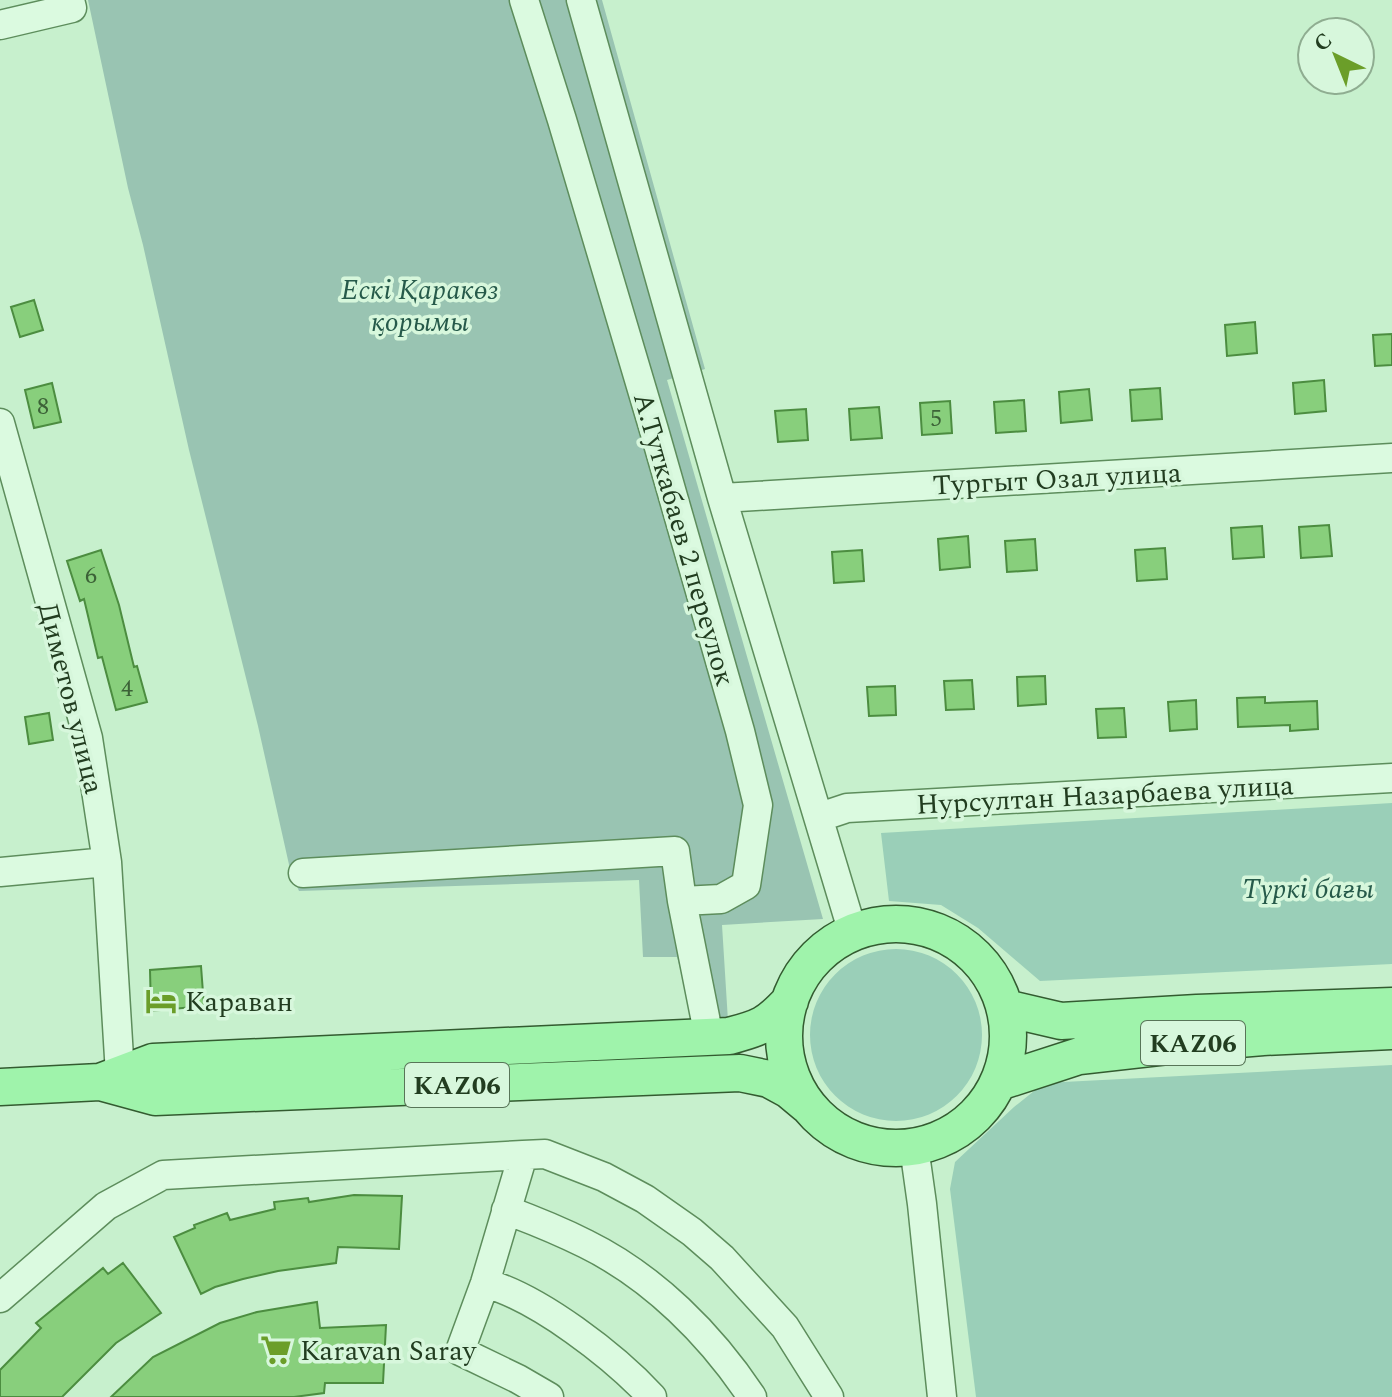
<svg xmlns="http://www.w3.org/2000/svg" width="1392" height="1397" font-family="Spectral,serif">
<style>
.green{fill:#9acfb8}
.cemetery{fill:#99c4b2}
.building{fill:#88cf7c;stroke:#4c8d40;stroke-width:2}
.lines{fill:none;stroke-linecap:round;stroke-linejoin:round}
.minor-casing{stroke:#5d8d5c;stroke-width:31}
.major-casing{stroke:#335b30;stroke-width:39}
.minor{stroke:#dbfae0;stroke-width:28}
.major{stroke:#9ff3ab;stroke-width:36}
.labels{text-anchor:middle;stroke-width:7;stroke-linejoin:round;paint-order:stroke}
.number-label{font-size:24px;fill:#3c6237}
.shield{fill:#d7f7dc;stroke:#587558;stroke-width:2}
.shield-label{font-size:26px;font-weight:bold;fill:#223d20}
.park-label{font-size:28px;font-style:italic;fill:#265a4a;stroke:#d7f7dc}
.street-label{font-size:28px;fill:#223d20;stroke:#d7f7dc}
.poi-label{font-size:28px;fill:#223d20;stroke:#d7f7dc;text-anchor:start}
</style>
<rect width="100%" height="100%" fill="#c7f0cd"/>
<!-- green -->
<path class="green" d="M 1392,803 L 1392,964 L 1040,981 L 978,928 L 941,905 L 889,901 L 881,833 Z
M810 1035a86 86 0 1 1 172 0a86 86 0 1 1-172 0Z
M 1392,1065 L 1392,1397 L 976,1397 L 950,1189 L 955,1162 L 1014,1107 L 1044,1083 Z"/>
<!-- cemetery -->
<path class="cemetery" d="M 88,0 L 602,0 L 705,369 L 667,380 L 823,919 L 722,925 L 728,1021 L 695,1024 L 677,957 L 643,957 L 639,880 L 299,891 L 290,869 L 258,726 L 189,450 L 143,245 L 128,188 Z"/>
<!-- building -->
<path class="building" d="M 34,300 L 43,330 L 20,337 L 11,307 Z
M 1255,322 L 1257,353 L 1227,356 L 1225,325 Z
M 1392,334 L 1392,365 L 1375,366 L 1373,335 Z
M 1324,380 L 1326,411 L 1295,414 L 1293,383 Z
M 52,383 L 61,422 L 34,428 L 25,390 Z
M 1160,388 L 1162,419 L 1132,421 L 1130,390 Z
M 1089,389 L 1092,420 L 1061,423 L 1059,392 Z
M 1024,400 L 1026,431 L 996,433 L 994,402 Z
M 950,401 L 952,433 L 922,435 L 920,403 Z
M 879,407 L 882,438 L 851,440 L 849,409 Z
M 806,409 L 808,440 L 778,442 L 775,411 Z
M 1329,525 L 1332,556 L 1301,558 L 1299,527 Z
M 1262,526 L 1264,557 L 1233,559 L 1231,528 Z
M 968,536 L 970,567 L 940,570 L 938,539 Z
M 1035,539 L 1037,570 L 1007,572 L 1005,541 Z
M 1165,548 L 1167,579 L 1137,581 L 1135,550 Z
M 101,550 L 119,605 L 134,667 L 137,666 L 147,702 L 116,710 L 102,657 L 98,658 L 84,599 L 80,601 L 67,561 Z
M 862,550 L 864,581 L 834,583 L 832,552 Z
M 1045,676 L 1046,704 L 1018,706 L 1017,677 Z
M 972,680 L 974,709 L 946,710 L 944,681 Z
M 895,686 L 896,715 L 869,716 L 867,687 Z
M 1265,697 L 1265,703 L 1317,701 L 1318,729 L 1290,731 L 1290,725 L 1238,727 L 1237,698 Z
M 1196,700 L 1197,729 L 1170,731 L 1168,702 Z
M 1124,708 L 1126,737 L 1098,738 L 1096,709 Z
M 49,713 L 53,740 L 29,744 L 25,717 Z
M 201,966 L 204,1006 L 151,1011 L 150,970 Z
M 354,1195 L 402,1196 L 399,1249 L 338,1247 L 336,1263 L 278,1271 L 243,1279 L 215,1287 L 201,1294 L 174,1237 L 195,1228 L 194,1225 L 227,1213 L 230,1220 L 275,1209 L 274,1202 L 308,1198 L 309,1202 Z
M 123,1263 L 161,1313 L 116,1343 L 62,1397 L 0,1397 L 0,1370 L 41,1328 L 36,1323 L 103,1268 L 108,1274 Z
M 317,1302 L 320,1328 L 386,1325 L 383,1383 L 325,1383 L 324,1393 L 294,1397 L 111,1397 L 153,1357 L 220,1323 L 257,1312 Z"/>
<g class="lines">
<defs>
<path id="minor" d="M 524,0 L 562,120 L 654,430 L 740,731 L 758,805 L 746,885 L 721,899 L 682,901 L 709,1037
M 581,0 L 722,498 L 853,933
M 0,25 L 72,8 L 70,0
M 0,423 L 88,738 L 107,862 L 120,1074
M 722,498 L 1392,458
M 820,817 L 847,808 L 1392,778
M 0,872 L 107,862
M 303,873 L 675,851 L 682,901
M 914,1147 L 922,1204 L 942,1397
M 523,1155 L 545,1154 L 604,1177 L 645,1199 L 692,1232 L 722,1258 L 785,1327 L 829,1397
M 506,1210 C 533,1220 560,1231 586,1244 C 653,1277 711,1335 752,1397
M 485,1283 C 539,1298 614,1356 652,1397
M 0,1298 L 106,1206 L 163,1175 L 523,1155 L 485,1283 L 460,1351 L 518,1379 L 549,1397"/>
<path id="major" d="M784 1036a112 112 0 1 1 224 0a112 112 0 1 1-224 0Z
M 1005,1008 L 1061,1021 L 1197,1013 L 1392,1006
M 100,1082 L 153,1062 L 729,1036 C 760,1028 768,1025 790,1001
M 999,1082 L 1079,1056 L 1203,1042 L 1263,1037 L 1392,1031
M 0,1087 L 100,1082 L 155,1097 L 740,1073 L 769,1079 L 789,1090 L 807,1105"/>
</defs>
<!-- minor casing -->
<use href="#minor" class="minor-casing"/>
<!-- major casing -->
<use href="#major" class="major-casing"/>
<!-- minor -->
<use href="#minor" class="minor"/>
<!-- major -->
<use href="#major" class="major"/>
</g>
<!-- icons -->
<defs>
<symbol id="hotel-bare" viewBox="-9 -9 18 18"><path d="M-6-4.5h1.5V1H6V5H4.5V3h-9V5H-6ZM-4 0a1.8 1.8 0 1 1 3.6 0ZM.5 0V-2.5h3Q6-2.5 6 0Z" fill="#6b9e29" stroke="#d7f7dc" stroke-width="2.5" paint-order="stroke"/></symbol>
<symbol id="supermarket-bare" viewBox="-9 -9 18 18"><path d="M-6-5.5h2.5l.6 2H6L4.5 2H-2.5L-4.4-4H-6ZM-1.5 3.2a1.3 1.3 0 1 0 .1 0ZM3 3.2a1.3 1.3 0 1 0 .1 0Z" fill="#6b9e29" stroke="#d7f7dc" stroke-width="2.5" paint-order="stroke"/></symbol>
</defs>
<g fill-rule="evenodd">
<use href="#hotel-bare" x="139" y="979" width="44" height="44"/>
<use href="#supermarket-bare" x="254" y="1328" width="44" height="44"/>
</g>
<g class="labels">
<!-- number labels -->
<g class="number-label">
<text x="43" y="414">8</text>
<text x="936" y="426">5</text>
<text x="91" y="583">6</text>
<text x="127" y="696">4</text>
</g>
<!-- shield labels -->
<g class="shield">
<rect x="1141" y="1021" width="104" height="44" rx="6"/>
<rect x="405" y="1063" width="104" height="44" rx="6"/>
</g>
<g class="shield-label">
<text x="1193" y="1052">KАZ06</text>
<text x="457" y="1094">KАZ06</text>
</g>
<!-- park labels -->
<g class="park-label">
<text x="420" y="299">Ескі Қаракөз<tspan x="420" dy="32">қорымы</tspan></text>
<text x="1308" y="898">Түркі бағы</text>
</g>
<!-- street labels -->
<g class="street-label">
<text transform="translate(1057 478) rotate(-3)" y="10">Тургыт Озал улица</text>
<text transform="translate(685 539) rotate(74)" y="10">А.Туткабаев 2 переулок</text>
<text transform="translate(72 698) rotate(76)" y="10">Диметов улица</text>
<text transform="translate(1105 794) rotate(-3)" y="10">Нурсултан Назарбаева улица</text>
</g>
<!-- poi labels -->
<g class="poi-label">
<text x="185" y="1011">Караван</text>
<text x="300" y="1360">Karavan Saray</text>
</g>
</g>
<!-- north arrow -->
<g transform="translate(1336 56) rotate(317)"><circle r="38" fill="#d7f7dc" stroke="#8fad91" stroke-width="2"/>
<path d="M0-6L14 30L0 20L-14 30Z" fill="#6b9e29"/>
<text y="-12" font-size="22" font-weight="bold" text-anchor="middle" fill="#223d20">С</text>
</g>
</svg>
